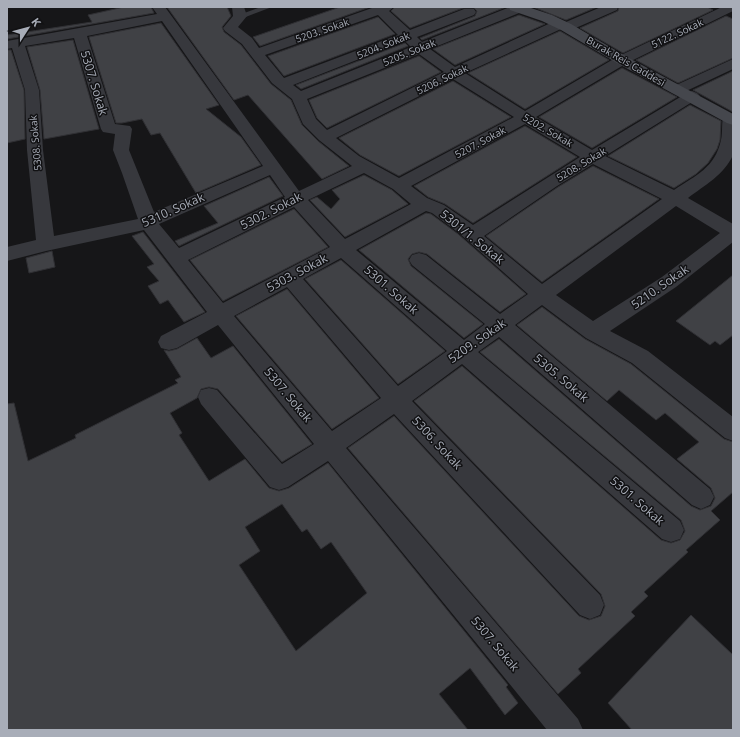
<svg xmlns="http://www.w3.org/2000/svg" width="740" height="737" font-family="'Open Sans',sans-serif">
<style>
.building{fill:#404145;stroke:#303034;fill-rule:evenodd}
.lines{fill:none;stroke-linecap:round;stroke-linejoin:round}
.lane{fill:#37383d;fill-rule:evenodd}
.street{fill:#37383d;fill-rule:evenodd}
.secondary{fill:#45474d;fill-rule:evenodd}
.labels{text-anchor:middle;stroke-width:3;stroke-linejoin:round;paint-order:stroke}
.far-street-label{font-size:10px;fill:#a8adb8;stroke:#111113}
.street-label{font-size:12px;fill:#a8adb8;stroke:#111113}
</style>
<rect width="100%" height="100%" fill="#161618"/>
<!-- building -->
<path class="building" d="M 124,7 L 151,7 L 154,13 L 7,39 L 7,35 L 92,22 L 88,15 Z
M 167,7 L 227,7 L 231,16 L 222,27 L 224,32 L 241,45 L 271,84 L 291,100 L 302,125 L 318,141 L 349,166 L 322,179 L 248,95 L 234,100 Z
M 340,7 L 370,7 L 260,46 L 253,37 Z
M 395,7 L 506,7 L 422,40 L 420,38 L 475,16 L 477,11 L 474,8 L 463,8 L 410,28 L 391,11 Z
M 533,7 L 597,7 L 566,20 Z
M 619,7 L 707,7 L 713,10 L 623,53 L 580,28 L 618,11 Z
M 519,15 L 545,24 L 455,65 L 433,49 Z
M 726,16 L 733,19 L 733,58 L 678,83 L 636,60 Z
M 378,17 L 395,34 L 284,76 L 268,56 Z
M 161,23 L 219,105 L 206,109 L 241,137 L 261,165 L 196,193 L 160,133 L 151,135 L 142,119 L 122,123 L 116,123 L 89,37 Z
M 560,31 L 609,60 L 525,109 L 468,73 Z
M 73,40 L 99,129 L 44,139 L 40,90 L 27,47 Z
M 405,43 L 408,46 L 301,89 L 296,85 Z
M 7,50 L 11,50 L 24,90 L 25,139 L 7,143 Z
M 419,56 L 441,72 L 327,128 L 317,118 L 309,100 Z
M 622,68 L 677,97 L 592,148 L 539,117 Z
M 733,71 L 733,112 L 693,90 Z
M 453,81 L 511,117 L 399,176 L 360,155 L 339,138 Z
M 690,105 L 721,121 L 720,140 L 717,149 L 708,163 L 696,174 L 674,188 L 608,156 Z
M 525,126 L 577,157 L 473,223 L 445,204 L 428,197 L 414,186 Z
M 593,166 L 659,199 L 542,282 L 486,236 L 558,187 Z
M 364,175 L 392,190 L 408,204 L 345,237 L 310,200 L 317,197 L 331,209 L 340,199 L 332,190 Z
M 269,177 L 283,196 L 179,246 L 175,241 L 218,223 L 204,206 Z
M 294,209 L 328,247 L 223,301 L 190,260 Z
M 426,213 L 431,214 L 458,234 L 526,294 L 500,312 L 427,254 L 419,252 L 412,254 L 408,259 L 411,266 L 483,324 L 464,338 L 359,250 Z
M 143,232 L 205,312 L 184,322 L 168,300 L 160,304 L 148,286 L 159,281 L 147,267 L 154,264 L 132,236 Z
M 52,251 L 55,267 L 29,273 L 26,258 Z
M 341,260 L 445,351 L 398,384 L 305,279 Z
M 733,275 L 733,335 L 720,345 L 715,341 L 710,345 L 676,321 Z
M 287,289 L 379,398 L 332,429 L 236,316 Z
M 542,307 L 585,339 L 631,364 L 724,439 L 733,442 L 733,492 L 711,511 L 720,520 L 686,550 L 688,552 L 644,592 L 648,596 L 631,612 L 635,616 L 578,669 L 581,673 L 558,694 L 348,448 L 394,416 L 579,616 L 589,620 L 601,616 L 605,606 L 601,594 L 414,401 L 462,366 L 661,540 L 671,543 L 680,540 L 685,531 L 681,520 L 480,352 L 499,339 L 691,506 L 700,510 L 711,506 L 715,498 L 711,488 L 677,459 L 699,442 L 665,413 L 656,420 L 619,390 L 607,401 L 517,325 Z
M 197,338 L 211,358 L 233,346 L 312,444 L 282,462 L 218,389 L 209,387 L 201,389 L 197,398 L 170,413 L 182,433 L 179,435 L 209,481 L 245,459 L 269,488 L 279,491 L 289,488 L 328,463 L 508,685 L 506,687 L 518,703 L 505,715 L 470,668 L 439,694 L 468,730 L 7,730 L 7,404 L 14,403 L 28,461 L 76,438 L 75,435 L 178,383 L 175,380 L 181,377 L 164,350 L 169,351 L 177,349 ZM 282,504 L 302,532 L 307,529 L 321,549 L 331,542 L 367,593 L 296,651 L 239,565 L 260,551 L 245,527 Z
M 691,615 L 733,655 L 733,730 L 632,730 L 608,703 Z"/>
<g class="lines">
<!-- lane -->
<path class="lane" d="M 261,7 L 272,7 L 243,18 L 240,18 L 236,16 Z"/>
<!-- street -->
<path class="street" d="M 152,7 L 165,7 L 299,191 L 352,166 L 319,140 L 303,124 L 292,99 L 272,83 L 242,44 L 225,31 L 223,28 L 233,16 L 232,7 L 244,7 L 247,16 L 238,27 L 252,38 L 259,48 L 372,8 L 372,7 L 394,7 L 389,11 L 410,30 L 464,9 L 474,9 L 476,12 L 474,15 L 417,37 L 422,42 L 510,7 L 525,7 L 524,11 L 430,49 L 455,67 L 555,21 L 560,20 L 566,22 L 601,7 L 618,7 L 617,10 L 571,30 L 566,31 L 561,29 L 465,73 L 525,111 L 617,57 L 722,7 L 733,7 L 733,11 L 627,63 L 536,117 L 592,150 L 687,93 L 692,91 L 697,93 L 700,96 L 697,99 L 605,156 L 674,190 C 696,175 715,168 721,140 C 723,132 721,121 724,116 L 733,115 L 733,155 C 724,175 705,185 688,198 L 733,224 L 733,242 L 676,287 L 610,331 L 648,351 L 733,417 L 733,441 L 725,438 L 632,363 L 586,338 L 542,305 L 515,325 L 710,489 L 714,497 L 710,505 L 701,509 L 692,505 L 499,337 L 478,352 L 680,521 L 684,530 L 680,539 L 671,542 L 662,539 L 462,364 L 412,401 L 600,595 L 604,605 L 600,615 L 590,619 L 580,615 L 394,414 L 346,448 L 578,719 L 583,730 L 547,730 L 328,461 L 288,487 L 279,490 L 270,487 L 201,404 L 198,397 L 201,390 L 209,388 L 217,390 L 282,464 L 314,444 L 218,325 L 177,348 L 169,350 L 161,348 L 158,342 L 161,336 L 207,312 L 144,230 L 46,251 L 7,261 L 7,247 L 36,240 L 27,150 L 25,90 L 12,48 L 7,49 L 7,41 L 157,14 ZM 378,15 L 398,35 L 284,78 L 265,55 ZM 162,21 L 263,166 L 154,212 L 129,150 L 132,129 L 130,126 L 115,124 L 87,36 ZM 74,38 L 101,129 L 103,132 L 115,134 L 113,150 L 122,173 L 138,219 L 54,236 L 43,150 L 39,90 L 25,46 ZM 405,41 L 411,47 L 301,91 L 293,85 ZM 419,54 L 444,72 L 327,130 L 316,119 L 307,99 ZM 453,79 L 514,117 L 399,178 L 359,156 L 336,138 ZM 525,124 L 580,157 L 473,225 L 444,205 L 427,198 L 411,186 ZM 593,164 L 662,199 L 542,284 L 484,236 L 557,186 ZM 364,173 L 393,189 L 411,204 L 345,239 L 308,200 ZM 270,175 L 285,197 L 179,248 L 159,224 ZM 676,206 L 720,233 L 662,277 L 593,321 L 556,295 ZM 294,207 L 330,247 L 223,303 L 188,260 ZM 426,211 L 432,213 L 459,233 L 528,294 L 500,314 L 426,255 L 419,253 L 412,255 L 409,260 L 412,265 L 485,324 L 464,340 L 356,250 ZM 341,258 L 447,351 L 398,386 L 303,279 ZM 287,287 L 381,398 L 332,431 L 234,316 Z
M 733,59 L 733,69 L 682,93 L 677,94 L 672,93 L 670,90 L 672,87 Z"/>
<!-- secondary -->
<path class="secondary" d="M 509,7 L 528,7 L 552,15 L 571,24 L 627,57 L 733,114 L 733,125 L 727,123 L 617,63 L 561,30 L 542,21 L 510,10 Z"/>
</g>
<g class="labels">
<!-- far-street labels -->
<g class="far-street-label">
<text transform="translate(322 30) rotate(-19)" y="4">5203. Sokak</text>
<text transform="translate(677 33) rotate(-25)" y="4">5122. Sokak</text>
<text transform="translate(383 45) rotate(-22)" y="4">5204. Sokak</text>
<text transform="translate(409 52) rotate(-22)" y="4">5205. Sokak</text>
<text transform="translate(626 61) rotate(30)" y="4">Burak Reis Caddesi</text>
<text transform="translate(442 79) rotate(-26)" y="4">5206. Sokak</text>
<text transform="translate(548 130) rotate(30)" y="4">5202. Sokak</text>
<text transform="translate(480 142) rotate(-28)" y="4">5207. Sokak</text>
<text transform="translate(35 143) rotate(-95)" y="4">5308. Sokak</text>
<text transform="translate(581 164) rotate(-31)" y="4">5208. Sokak</text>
</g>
<!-- street labels -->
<g class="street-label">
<text transform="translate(94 83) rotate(73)" y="4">5307. Sokak</text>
<text transform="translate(173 210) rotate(-24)" y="4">5310. Sokak</text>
<text transform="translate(271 211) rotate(-27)" y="4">5302. Sokak</text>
<text transform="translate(472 237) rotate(39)" y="4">5301/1. Sokak</text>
<text transform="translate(297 273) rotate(-28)" y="4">5303. Sokak</text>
<text transform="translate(660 287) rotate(-35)" y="4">5210. Sokak</text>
<text transform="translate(391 290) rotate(41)" y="4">5301. Sokak</text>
<text transform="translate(477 341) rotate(-35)" y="4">5209. Sokak</text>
<text transform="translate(561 378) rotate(40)" y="4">5305. Sokak</text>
<text transform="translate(288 395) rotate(50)" y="4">5307. Sokak</text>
<text transform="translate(437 443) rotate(47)" y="4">5306. Sokak</text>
<text transform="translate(637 501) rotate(41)" y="4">5301. Sokak</text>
<text transform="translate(495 644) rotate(50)" y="4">5307. Sokak</text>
</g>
</g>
<!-- border -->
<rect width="740" height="737" fill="none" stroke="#a8adb8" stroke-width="16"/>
<!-- north arrow -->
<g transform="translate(28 28) rotate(54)" stroke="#111113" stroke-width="3" paint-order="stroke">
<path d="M0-3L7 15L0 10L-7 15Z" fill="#a8adb8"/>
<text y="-6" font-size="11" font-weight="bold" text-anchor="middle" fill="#a8adb8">K</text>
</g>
</svg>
